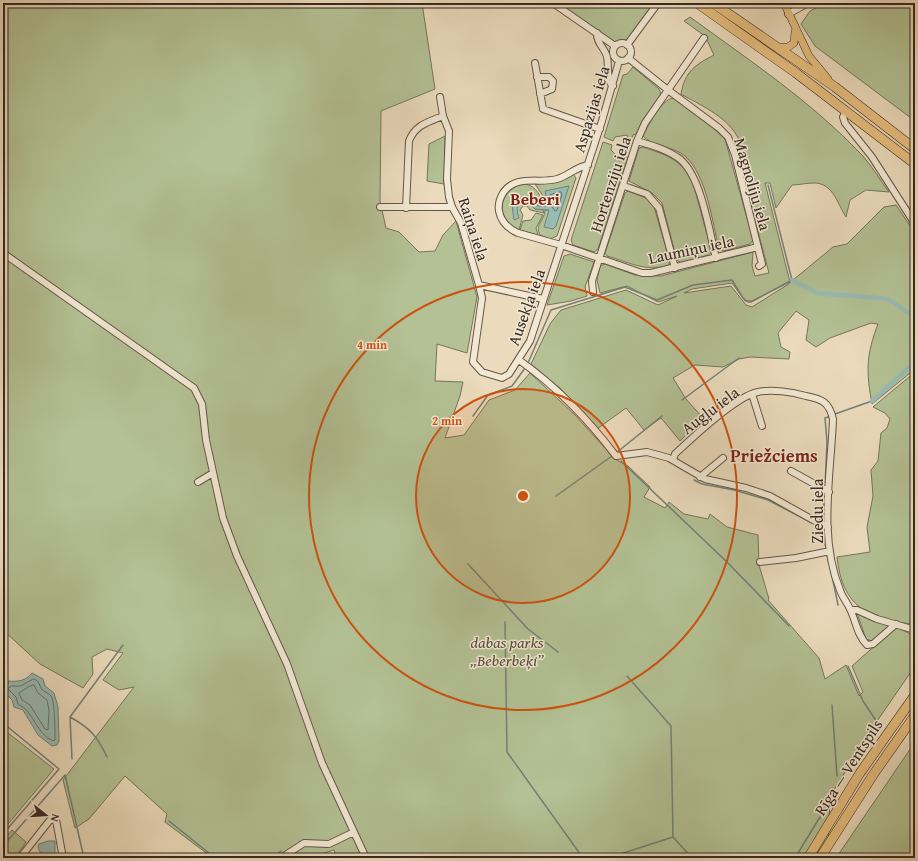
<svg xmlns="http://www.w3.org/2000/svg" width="918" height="861" font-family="'Gentium Book Plus',serif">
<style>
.green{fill:#b3c194;stroke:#75755c}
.water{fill:#98bbb4;stroke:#71817a}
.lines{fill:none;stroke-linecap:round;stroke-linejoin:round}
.shore{stroke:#68726c;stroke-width:1}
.stream{stroke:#71817a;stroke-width:1.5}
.canal{stroke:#98bbb4;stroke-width:4.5}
.minor-casing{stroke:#645649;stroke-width:8}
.major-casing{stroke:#372923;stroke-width:8}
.highway-casing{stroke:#372923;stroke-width:10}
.minor{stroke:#f2e8d3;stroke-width:6}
.major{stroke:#e6be7e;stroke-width:7}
.highway{stroke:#e6be7e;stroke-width:9}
.ring{fill:none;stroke:#cd520f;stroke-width:2}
.labels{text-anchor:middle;stroke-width:3;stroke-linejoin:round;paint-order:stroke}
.street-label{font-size:16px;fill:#372923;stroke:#f2e8d3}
.park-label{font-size:16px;font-style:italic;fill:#564f3f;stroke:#f2e8d3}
.neighbourhood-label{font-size:17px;font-weight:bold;fill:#7a1f14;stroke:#f2e8d3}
.quarter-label{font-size:18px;font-weight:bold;fill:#7a1f14;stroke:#f2e8d3}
.centre{fill:#cd520f;stroke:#f2e8d3;stroke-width:2}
.ring-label{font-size:12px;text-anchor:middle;font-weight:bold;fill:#cd520f;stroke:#f2e8d3;stroke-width:3;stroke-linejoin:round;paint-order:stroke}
</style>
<rect width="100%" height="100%" fill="#ebdbbc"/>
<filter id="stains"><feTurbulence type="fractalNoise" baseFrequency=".005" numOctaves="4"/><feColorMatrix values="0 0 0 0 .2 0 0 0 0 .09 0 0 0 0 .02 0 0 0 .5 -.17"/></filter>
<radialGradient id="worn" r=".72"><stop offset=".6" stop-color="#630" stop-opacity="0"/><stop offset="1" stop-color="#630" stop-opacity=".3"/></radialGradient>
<!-- green -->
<path class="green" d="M 3,3 L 422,3 L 435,89 L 381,111 L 380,201 L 386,228 L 399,232 L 419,252 L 435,251 L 443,235 L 456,221 L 477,297 L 467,353 L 437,344 L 435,381 L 463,382 L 460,396 L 445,438 L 464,435 L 489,400 L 515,390 L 530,373 L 575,415 L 615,459 L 628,466 L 650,487 L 644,497 L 665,508 L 669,502 L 684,514 L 708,519 L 710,514 L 727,527 L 758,535 L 759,565 L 769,599 L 768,600 L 819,658 L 825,679 L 846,665 L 859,696 L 863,692 L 852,666 L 896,627 L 915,636 L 915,666 L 873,727 L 829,798 L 830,822 L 826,858 L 337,858 L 334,850 L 311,857 L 309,855 L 300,858 L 213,858 L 165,822 L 167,814 L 125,776 L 89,819 L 75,828 L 63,780 L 134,687 L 119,690 L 103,680 L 123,653 L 107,649 L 92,657 L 93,674 L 83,688 L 40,664 L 3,630 Z
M 557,3 L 649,3 L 650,9 L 626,41 L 615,42 Z
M 825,3 L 915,3 L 915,121 L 815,46 L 801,24 L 810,11 Z
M 690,17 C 749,60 812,102 862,155 C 872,166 880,180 889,192 L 866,190 L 850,200 L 846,217 C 837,203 833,183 814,183 C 806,183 799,185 792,185 L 776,208 L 770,183 L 765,183 L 790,282 L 752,301 L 745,301 L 732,283 L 692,289 L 684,293 L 731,286 L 746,305 L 752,307 L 787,285 L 833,247 L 847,244 L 884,207 L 896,205 L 915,233 L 915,369 L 872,404 C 866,372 866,355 878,324 L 871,323 L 830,338 L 816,347 L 806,340 L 809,320 L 796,311 L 778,333 L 781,347 L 790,352 L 789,359 L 750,357 L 739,359 L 723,367 L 695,365 L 673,378 L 686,399 L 703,418 L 680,441 L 661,418 L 644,430 L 626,408 L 597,429 L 561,389 L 531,364 L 550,324 L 561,310 L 626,290 L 658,305 L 677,296 L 658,302 L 627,286 L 600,293 L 597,280 L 600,266 L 605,264 L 635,275 L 661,276 L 753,252 L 752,266 L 755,276 L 769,273 L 745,182 L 748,181 C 746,169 744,157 741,145 C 733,119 702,106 681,94 C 685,71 695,65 714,55 L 705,36 L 684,21 Z
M 633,67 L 659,89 L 661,94 L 642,121 L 636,134 L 633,135 L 630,142 L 627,135 L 615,137 L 613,141 L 604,137 L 623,75 L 627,74 Z
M 673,98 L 712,127 L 725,139 L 753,240 L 750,244 L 724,251 L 719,249 C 712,221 707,176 685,156 C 673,146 653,147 643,136 C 648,126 661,100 673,98 Z
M 445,136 L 444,184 L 427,181 L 429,144 Z
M 603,142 L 612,145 L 611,150 L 619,158 L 628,157 L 598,249 L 594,252 L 573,245 L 571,240 Z
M 643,147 C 666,155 682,159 693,183 L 712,253 L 709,255 L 681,263 L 677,260 L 662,203 L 652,193 L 629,181 L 639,148 Z
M 573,174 L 576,178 L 557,236 L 550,239 L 540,235 C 534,225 545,220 545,210 L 549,210 L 556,226 L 548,206 L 545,206 L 543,196 L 535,184 L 555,182 Z
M 522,184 C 534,183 542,196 543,206 L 538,206 L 535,201 L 529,196 L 512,205 L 518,218 L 516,209 C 519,203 523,200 530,202 L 535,209 L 543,210 L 544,213 L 530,210 L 527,206 L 523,206 L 520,210 L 523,215 L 519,230 C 494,220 498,191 522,184 Z
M 628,191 L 646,198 L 652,203 L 655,210 L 670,262 L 668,266 C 646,272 628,262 607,256 L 605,253 L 625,193 Z
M 536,213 L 543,215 L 536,228 L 538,235 L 520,230 L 523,221 L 531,220 Z
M 570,254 L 594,262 L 585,287 L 587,296 L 571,301 L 547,305 L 564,256 Z
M 915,372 L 915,624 C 868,621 842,606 837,557 L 870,552 L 867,527 L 873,496 L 871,470 L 878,461 L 881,433 L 887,428 L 890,419 L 885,413 L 873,407 Z
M 857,613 L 891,626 L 872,641 L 866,639 Z
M 3,729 L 54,769 L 3,830 Z
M 915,742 L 915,858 L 836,858 Z
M 12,830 L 26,842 L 15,858 L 3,858 L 3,841 Z"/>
<!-- water -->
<path class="water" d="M 569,186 L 556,226 L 553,229 L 544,227 L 549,210 L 535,209 L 528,202 C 516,201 516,209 519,218 L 514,220 L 512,205 L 516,198 L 529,196 L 535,201 L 538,206 L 548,206 L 545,191 Z
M 32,673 L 43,679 L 45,686 L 54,693 L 58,707 L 59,741 L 57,745 L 52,746 L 38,735 L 23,710 L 14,707 L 12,700 L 3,691 L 3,684 L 8,683 L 8,681 C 17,682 26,681 32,673 Z
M 48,841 L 55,841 L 55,854 L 51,856 L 40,852 L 38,848 L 39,844 Z"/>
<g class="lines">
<!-- shore -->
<path class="shore" d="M 561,192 L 562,195 L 557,210 L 555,211 L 552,207 L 550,195 Z
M 34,679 C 39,681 39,684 41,688 C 43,692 49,693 51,696 C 55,701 55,731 55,740 L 53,741 C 36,734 34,711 18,704 L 16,697 L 8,689 L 11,686 L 20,686 Z
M 34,685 L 38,693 L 47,700 L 49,710 L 48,730 L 45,729 L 30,705 L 22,700 L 19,693 L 28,687 Z"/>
<!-- stream -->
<path class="stream" d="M 528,363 L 551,310 L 625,287 L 657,300 L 693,285 L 732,280 L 743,298 L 748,302 L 751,302 L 792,280 L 768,185
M 682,400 L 739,358
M 835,414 L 872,401
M 473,416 L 488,395 L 512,386 L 525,368
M 616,453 L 662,416
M 621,461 L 728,563 L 789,626
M 694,480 L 702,484 L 734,490 L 768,500 L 822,528 L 826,548
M 825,488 L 827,442 L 825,418 L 831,416
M 556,496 L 612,456
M 822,520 L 825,493
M 827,555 L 829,564
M 468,564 L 528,629 L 558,652
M 831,571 L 838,605
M 505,622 L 507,752 L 583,858
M 848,666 L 863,701 L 877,722
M 627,676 L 671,726 L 673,837 L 692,858
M 832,705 L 837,776
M 70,717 C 90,728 97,736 107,757
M 3,723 L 59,769 L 3,834
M 72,759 L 70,717 L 123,645
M 65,775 L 84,858
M 169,821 L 215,858
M 3,846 L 65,775
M 272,858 L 281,851
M 608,858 L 673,837
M 795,858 L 820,817"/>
<!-- canal -->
<path class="canal" d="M 792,280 L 817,293 L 888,299 L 915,317
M 872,401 L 915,362"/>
<defs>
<path id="minor" d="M 553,3 L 615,46
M 788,14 L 808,3
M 597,33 C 596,43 605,48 607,57 C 609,65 606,81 613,86
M613 52a9 9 0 1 1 18 0a9 9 0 1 1-18 0Z
M 627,45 L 658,3
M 628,58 L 668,90 L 719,128 L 728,137 L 735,155 L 762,264 L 759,266
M 535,63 L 543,109 L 600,129
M 537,77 L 549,77 L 553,81 L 552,89 L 540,94
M 440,97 L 443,116 L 449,131 L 447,179 L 449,197 L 452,207 L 461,223 L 479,285 L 543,299
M 846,111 L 843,117 L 845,123 L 872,157 L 915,224
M 637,141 C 651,145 665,149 677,157 C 701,172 709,231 716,258
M 588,165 C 576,167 568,176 557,179 C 539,184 515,174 503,193 C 500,198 498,205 499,211 C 501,222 509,229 518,233 L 561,245 L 642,273 L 651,273 L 758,247
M 624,186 L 647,194 L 659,208 L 675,268
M 380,207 L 452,207
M 406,208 L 409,141 C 415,125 428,122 443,116
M 3,253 L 194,388 L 202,404 L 206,440 L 223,518 L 237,556 L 287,664 L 322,763 L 366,858
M 479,285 L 482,298 L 473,362 L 482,372 L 502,378 L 509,374 L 530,341 L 602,121 L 619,61
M 593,292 L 592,281 L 637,141 L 645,123 L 704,38
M 519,360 C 557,387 588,419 616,456 L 647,452 L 669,458 L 705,479 L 746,488 L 770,496 L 813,520 L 828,527
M 752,394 L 762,426
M 673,460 L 675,454 C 692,438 736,396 758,392 C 772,389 792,392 806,396 C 822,399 829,402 833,419 C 831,474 818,537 840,590 C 842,597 847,602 850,609 C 856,621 857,635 867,645 L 873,644 L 896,624
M 791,471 L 829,492
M 700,477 L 723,458
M 198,482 L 213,473
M 760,562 L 796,558 L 830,551
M 851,610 L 857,610 L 877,619 L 915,630
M 20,858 L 50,820 L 56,820 L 63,858
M 281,858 L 304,843 L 329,844 L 354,832"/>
<path id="major" d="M 784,3 L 809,56 L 828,79
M 778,47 L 788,47 L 794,43 L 795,32"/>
<path id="highway" d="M 697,3 L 796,73 L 915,164
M 713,3 L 835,87 L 915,149
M 808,858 L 860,773 L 915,695
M 820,858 L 873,775 L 915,715"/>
</defs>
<!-- minor casing -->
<use href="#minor" class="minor-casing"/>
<!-- major casing -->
<use href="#major" class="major-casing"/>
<!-- highway casing -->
<use href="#highway" class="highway-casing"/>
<!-- minor -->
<use href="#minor" class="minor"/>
<!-- major -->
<use href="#major" class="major"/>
<!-- highway -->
<use href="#highway" class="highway"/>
</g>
<!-- distance rings -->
<circle cx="523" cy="496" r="107" fill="#cd520f" fill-opacity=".12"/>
<g class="ring">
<circle cx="523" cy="496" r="107"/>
<circle cx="523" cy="496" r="214"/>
</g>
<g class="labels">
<!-- street labels -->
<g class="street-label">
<text transform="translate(591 109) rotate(-73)" y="6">Aspazijas iela</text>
<text transform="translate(610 184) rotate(-72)" y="6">Hortenziju iela</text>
<text transform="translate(753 184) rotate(74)" y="6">Magnoliju iela</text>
<text transform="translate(474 229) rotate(72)" y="6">Raiņa iela</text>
<text transform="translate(691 249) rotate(-12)" y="6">Laumiņu iela</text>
<text transform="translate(526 307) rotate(-70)" y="6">Ausekļa iela</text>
<text transform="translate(710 410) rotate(-37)" y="6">Augļu iela</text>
<text transform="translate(817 511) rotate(-90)" y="6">Ziedu iela</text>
<text transform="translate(848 767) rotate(-57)" y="6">Rīga — Ventspils</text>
</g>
<!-- park labels -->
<g class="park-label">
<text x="507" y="648">dabas parks<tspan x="507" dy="18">„Beberbeķi”</tspan></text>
</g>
<!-- neighbourhood labels -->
<g class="neighbourhood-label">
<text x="535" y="205">Beberi</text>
</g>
<!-- quarter labels -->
<g class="quarter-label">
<text x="774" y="462">Priežciems</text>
</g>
</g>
<circle cx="523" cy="496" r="6" class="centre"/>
<g class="ring-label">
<text x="372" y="349">4 min</text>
<text x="447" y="425">2 min</text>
</g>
<!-- margin -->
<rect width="918" height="861" fill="none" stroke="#ebdbbc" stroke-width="16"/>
<rect x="4" y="4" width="910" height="853" fill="none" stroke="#372923" stroke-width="2"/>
<rect x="8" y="8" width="902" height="845" fill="none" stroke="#372923"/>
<!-- north arrow -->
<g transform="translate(46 815) rotate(107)" stroke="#f2e8d3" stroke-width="3" paint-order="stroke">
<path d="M0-3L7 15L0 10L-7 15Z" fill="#372923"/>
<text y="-6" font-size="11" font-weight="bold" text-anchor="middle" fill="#372923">N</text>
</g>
<rect width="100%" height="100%" filter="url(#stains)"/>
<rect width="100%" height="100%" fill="url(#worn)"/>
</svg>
